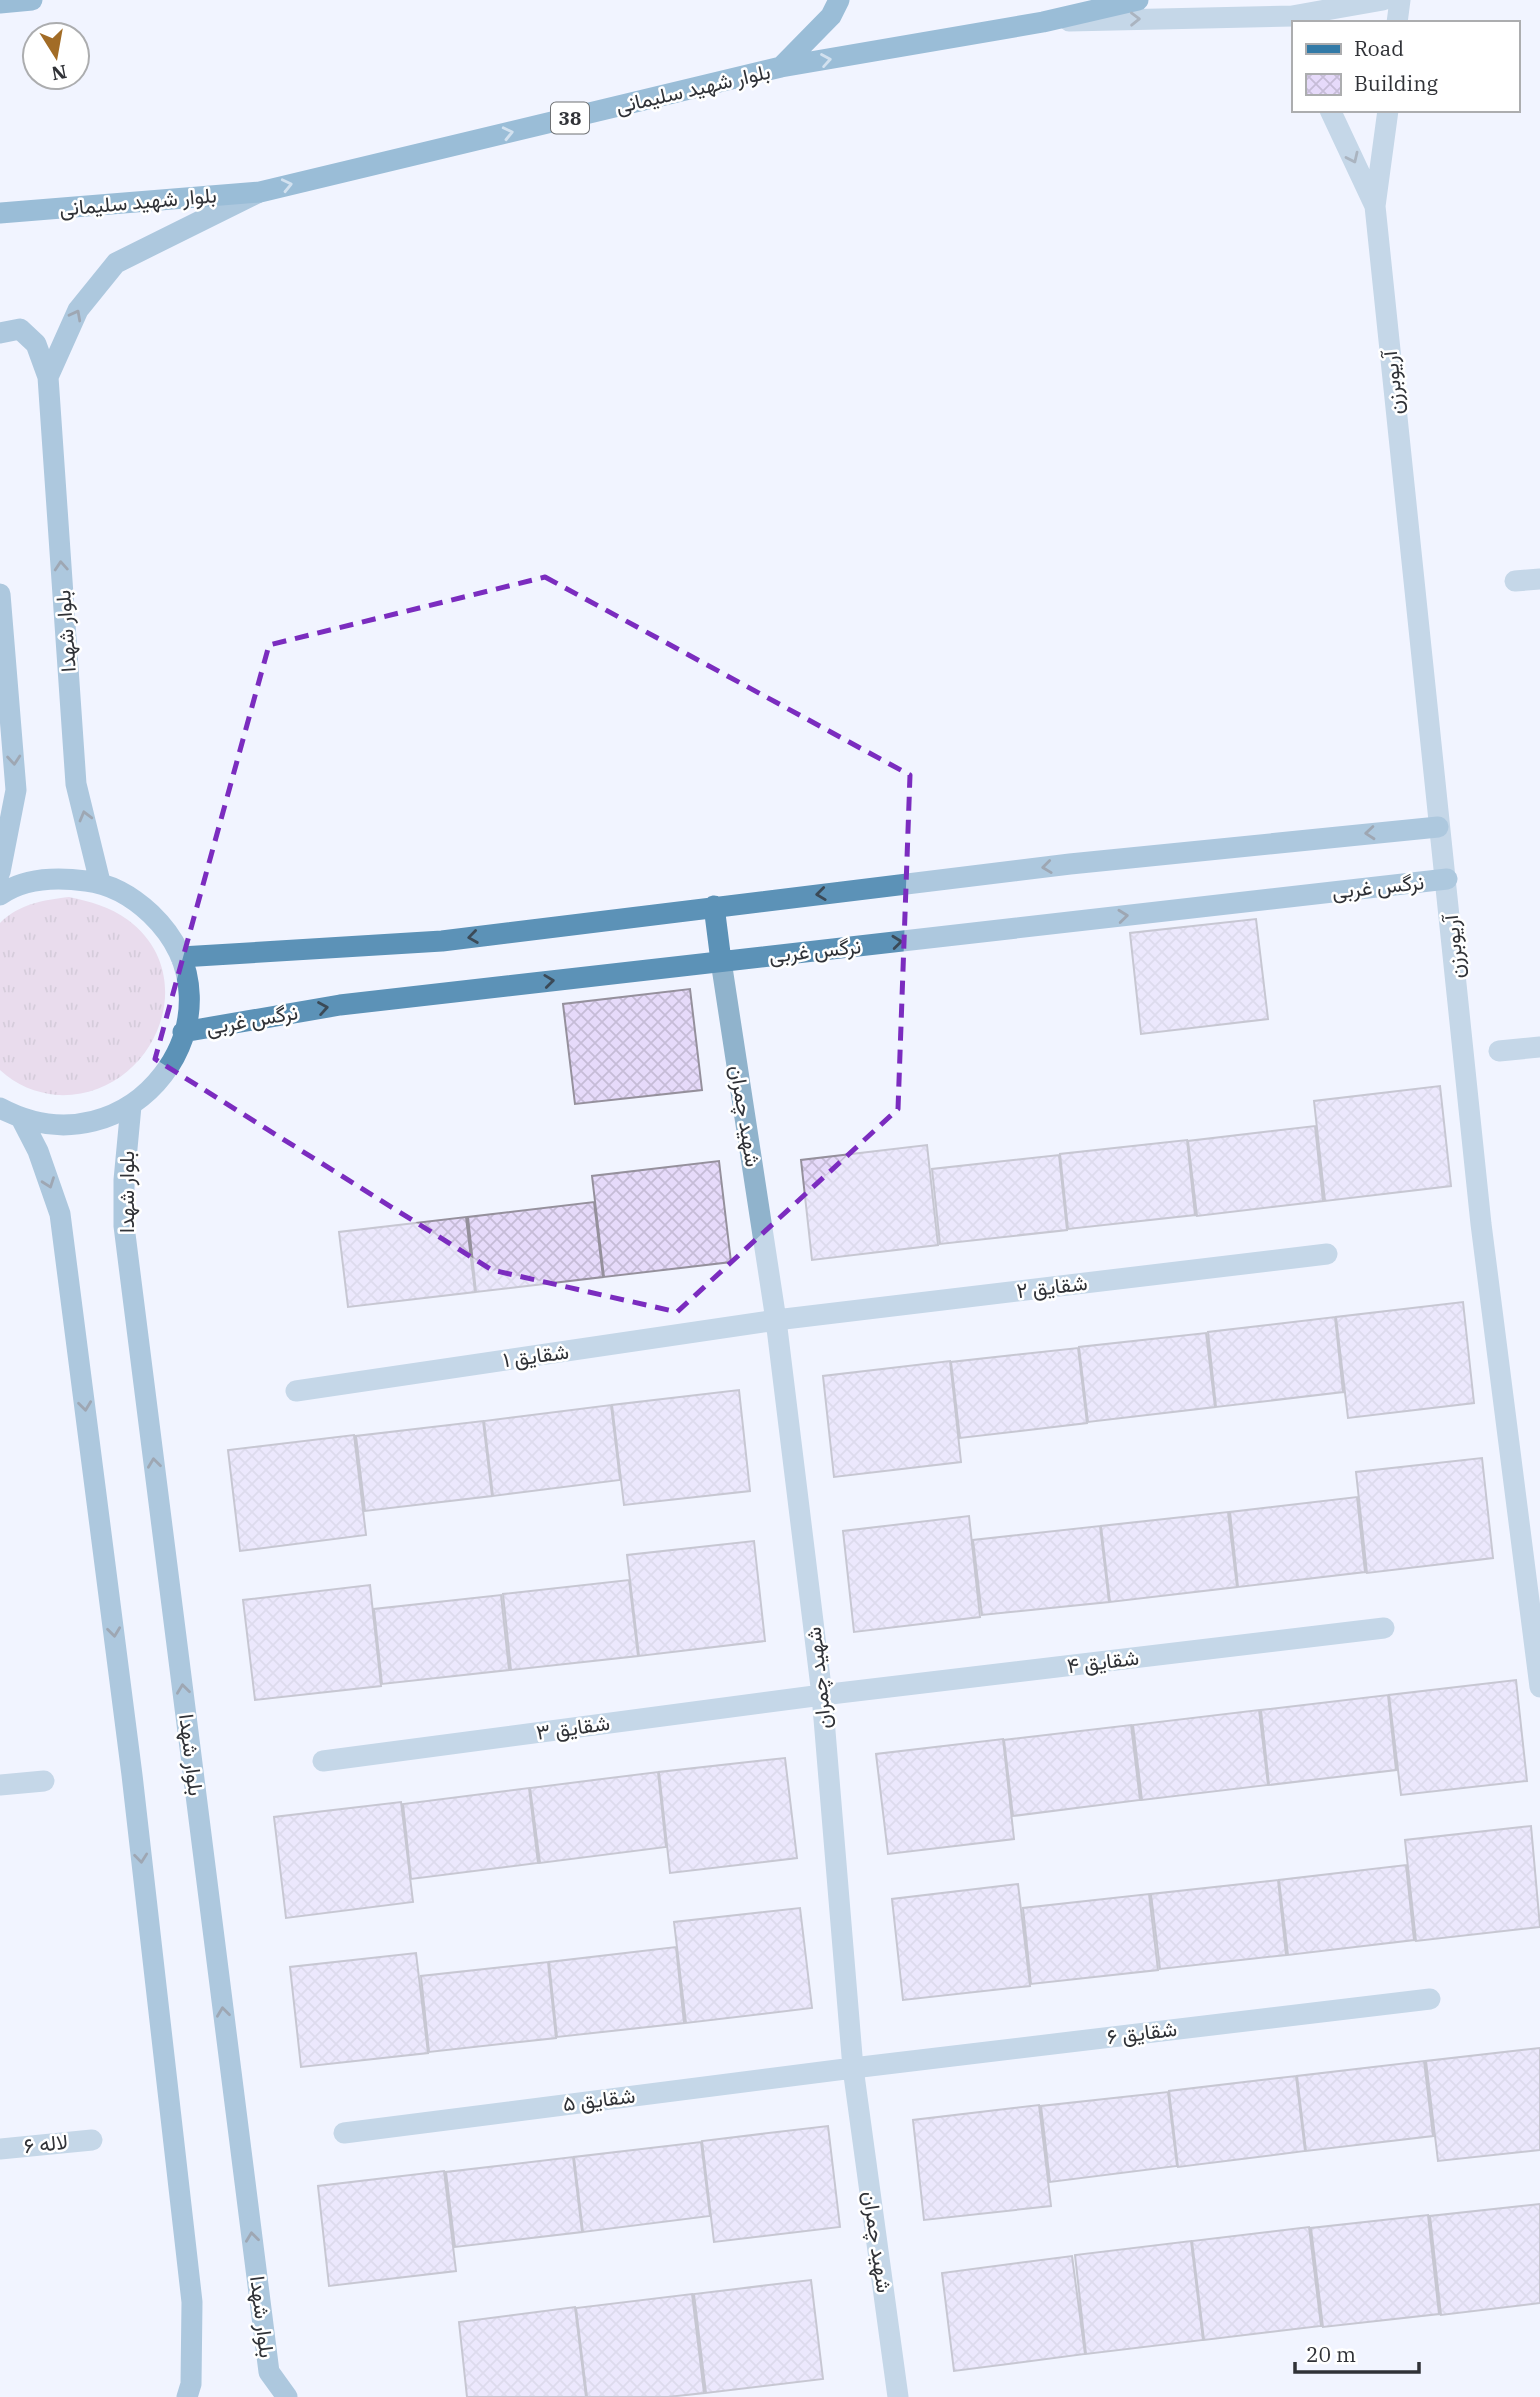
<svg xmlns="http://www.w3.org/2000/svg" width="1540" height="2397" font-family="'IBM Plex Serif',Vazirmatn,serif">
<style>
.grass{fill:url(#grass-tufts)}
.building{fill:url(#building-cross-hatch);stroke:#95909c;stroke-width:2}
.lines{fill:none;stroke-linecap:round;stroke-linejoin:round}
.street{stroke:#90b3cc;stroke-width:21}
.secondary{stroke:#5c92b7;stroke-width:21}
.primary{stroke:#327aa7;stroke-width:21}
.oneway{stroke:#566673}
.oneway2{stroke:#adcadc}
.oneway3{stroke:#3b4a57}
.marked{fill:none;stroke:#7b2cbf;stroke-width:5;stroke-dasharray:14 9;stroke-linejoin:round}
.labels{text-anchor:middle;stroke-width:5;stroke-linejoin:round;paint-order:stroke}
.shield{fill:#fff;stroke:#6e7073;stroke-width:2}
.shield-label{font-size:19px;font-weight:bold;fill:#303237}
.street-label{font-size:21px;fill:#303237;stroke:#fff}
</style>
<defs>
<pattern id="grass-tufts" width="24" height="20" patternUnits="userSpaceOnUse" patternTransform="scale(1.75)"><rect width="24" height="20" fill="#dfbfd7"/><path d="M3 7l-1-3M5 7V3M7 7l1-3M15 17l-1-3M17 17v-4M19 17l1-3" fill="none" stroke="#b59caf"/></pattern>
<pattern id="building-cross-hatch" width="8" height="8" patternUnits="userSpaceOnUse" patternTransform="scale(1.75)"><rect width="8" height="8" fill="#e6dafa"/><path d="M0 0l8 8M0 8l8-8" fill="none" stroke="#c6bcd7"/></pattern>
</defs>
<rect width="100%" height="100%" fill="#f1f4ff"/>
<!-- grass -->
<path class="grass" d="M 69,897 C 91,902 109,906 128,920 C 206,978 151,1100 57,1095 C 36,1093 16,1085 0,1070 L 0,923 C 19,904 43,900 69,897 Z"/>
<!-- building -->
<path class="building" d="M 1256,919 L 1268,1019 L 1141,1034 L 1130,933 Z
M 690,989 L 702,1090 L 575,1104 L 563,1004 Z
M 1440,1086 L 1451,1186 L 1325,1201 L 1314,1101 Z
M 1315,1126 L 1323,1201 L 1197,1216 L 1188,1141 Z
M 1187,1140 L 1195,1215 L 1068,1229 L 1060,1154 Z
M 927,1145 L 938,1245 L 812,1260 L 801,1160 Z
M 1059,1155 L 1067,1230 L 940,1244 L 932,1169 Z
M 719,1161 L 731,1262 L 604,1277 L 592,1176 Z
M 594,1202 L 603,1277 L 476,1292 L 468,1217 Z
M 466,1217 L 475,1292 L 348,1307 L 339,1232 Z
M 1463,1302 L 1474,1403 L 1348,1418 L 1336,1317 Z
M 1335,1317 L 1343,1392 L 1216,1407 L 1208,1332 Z
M 1206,1333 L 1215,1407 L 1088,1422 L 1079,1347 Z
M 1078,1348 L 1087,1423 L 960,1438 L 951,1362 Z
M 950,1361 L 961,1462 L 834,1477 L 823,1376 Z
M 739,1390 L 750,1491 L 624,1505 L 612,1405 Z
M 611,1405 L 620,1480 L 493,1496 L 484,1421 Z
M 483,1421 L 492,1496 L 365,1511 L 356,1436 Z
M 354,1435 L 366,1535 L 240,1551 L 228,1450 Z
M 1482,1458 L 1493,1558 L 1367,1573 L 1356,1472 Z
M 1357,1497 L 1365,1572 L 1238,1587 L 1230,1512 Z
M 1228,1512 L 1237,1587 L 1110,1602 L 1101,1526 Z
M 969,1516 L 980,1617 L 854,1632 L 843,1531 Z
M 1100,1526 L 1109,1602 L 982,1615 L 973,1540 Z
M 754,1541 L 765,1641 L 639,1656 L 627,1555 Z
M 629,1580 L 638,1656 L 511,1670 L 503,1594 Z
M 370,1585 L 381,1686 L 255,1700 L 243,1600 Z
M 501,1595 L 509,1670 L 382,1684 L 374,1609 Z
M 1516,1680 L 1527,1781 L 1401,1795 L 1389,1695 Z
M 1388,1695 L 1396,1770 L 1269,1785 L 1261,1710 Z
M 1259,1710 L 1268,1785 L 1142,1800 L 1133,1725 Z
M 1131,1725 L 1140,1800 L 1013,1816 L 1004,1740 Z
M 1003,1739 L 1014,1839 L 888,1854 L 876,1754 Z
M 785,1758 L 797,1858 L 670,1873 L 659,1772 Z
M 658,1772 L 666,1847 L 540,1863 L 530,1788 Z
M 529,1788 L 538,1863 L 411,1879 L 403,1804 Z
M 401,1802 L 413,1902 L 286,1918 L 274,1817 Z
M 1531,1826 L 1540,1927 L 1416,1941 L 1405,1840 Z
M 1406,1865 L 1414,1940 L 1288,1955 L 1279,1880 Z
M 1278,1880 L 1286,1955 L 1160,1969 L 1151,1894 Z
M 1018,1884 L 1030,1986 L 903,2000 L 892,1899 Z
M 1149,1894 L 1158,1970 L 1031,1984 L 1023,1908 Z
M 800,1908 L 812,2008 L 686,2023 L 674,1922 Z
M 676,1947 L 684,2023 L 557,2037 L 549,1962 Z
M 416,1953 L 428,2053 L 301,2067 L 290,1967 Z
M 548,1962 L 556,2038 L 429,2052 L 421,1976 Z
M 1540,2048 L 1540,2150 L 1438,2161 L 1426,2061 Z
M 1424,2061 L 1433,2136 L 1306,2151 L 1297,2076 Z
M 1296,2076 L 1305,2151 L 1178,2167 L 1169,2091 Z
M 1168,2092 L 1177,2166 L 1050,2182 L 1041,2106 Z
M 1039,2105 L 1051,2206 L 924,2220 L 913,2120 Z
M 828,2126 L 840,2227 L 714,2242 L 702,2141 Z
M 701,2142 L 710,2216 L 583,2232 L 574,2157 Z
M 573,2157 L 582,2232 L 455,2247 L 446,2172 Z
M 444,2171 L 456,2271 L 329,2286 L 318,2186 Z
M 1540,2204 L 1540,2303 L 1441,2315 L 1430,2216 Z
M 1428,2215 L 1439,2314 L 1323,2327 L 1311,2228 Z
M 1309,2227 L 1321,2326 L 1204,2340 L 1192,2241 Z
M 1191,2241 L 1203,2340 L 1086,2354 L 1075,2255 Z
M 1072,2256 L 1085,2354 L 954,2371 L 942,2273 Z
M 811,2280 L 823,2379 L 706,2393 L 694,2294 Z
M 692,2294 L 704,2393 L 668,2397 L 587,2397 L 576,2308 Z
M 575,2307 L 586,2397 L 467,2397 L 459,2322 Z"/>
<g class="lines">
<!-- street -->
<path class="street" d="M 1069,21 L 1292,16 L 1383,0
M 1397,23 L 1400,0
M 1330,110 L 1375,206
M 1388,110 L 1375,206 L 1481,1224 L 1540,1687
M 1515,581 L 1540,579
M 721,961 L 776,1320 L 822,1695 L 853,2068 L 898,2397
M 1499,1051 L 1540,1047
M 296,1391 L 776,1320 L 1327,1254
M 323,1761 L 822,1695 L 1384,1628
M 0,1785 L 44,1781
M 344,2133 L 853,2068 L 1430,1999
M 0,2149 L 92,2140"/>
<!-- secondary -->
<path class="secondary" d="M 0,333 L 20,329 L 36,344 L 48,377 L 76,784 L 100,882
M 48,377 L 78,310 L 116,263 L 257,193
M 0,594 L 16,790 L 0,872
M 0,895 C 25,877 57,877 86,881 C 112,884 133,897 151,914 C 254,1013 131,1178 0,1108
M 714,906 L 721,961
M 181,957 L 442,941 L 1070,864 L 1438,827
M 183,1032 L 340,1005 L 1447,879
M 131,1106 L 124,1180 L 124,1226 L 269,2372 L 287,2397
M 22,1120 L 38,1151 L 60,1214 L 132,1775 L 192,2302 L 191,2384 L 187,2397"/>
<!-- primary -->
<path class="primary" d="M 0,3 L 32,0
M 781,67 L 831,16 L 839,0
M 0,213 L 260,192 L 781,67 L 1043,22 L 1138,0"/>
</g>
<!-- one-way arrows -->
<defs><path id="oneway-chevron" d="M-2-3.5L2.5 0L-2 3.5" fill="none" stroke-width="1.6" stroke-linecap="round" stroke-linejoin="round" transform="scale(1.75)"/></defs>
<g class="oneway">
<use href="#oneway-chevron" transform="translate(1135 19) rotate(-1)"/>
<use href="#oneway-chevron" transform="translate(1353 158) rotate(65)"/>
</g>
<g class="oneway2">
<use href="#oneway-chevron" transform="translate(826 60) rotate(-10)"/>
<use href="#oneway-chevron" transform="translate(508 133) rotate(-13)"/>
<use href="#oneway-chevron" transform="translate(287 185) rotate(-13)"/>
</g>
<g class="oneway3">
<use href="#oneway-chevron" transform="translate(76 315) rotate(-62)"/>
<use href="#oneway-chevron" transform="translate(61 566) rotate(-94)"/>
<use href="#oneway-chevron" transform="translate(14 760) rotate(85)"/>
<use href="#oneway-chevron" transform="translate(85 816) rotate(-105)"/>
<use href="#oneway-chevron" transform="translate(1370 833) rotate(175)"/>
<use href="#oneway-chevron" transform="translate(1047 867) rotate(173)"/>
<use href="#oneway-chevron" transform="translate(821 894) rotate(173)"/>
<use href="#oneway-chevron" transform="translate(1123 916) rotate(-6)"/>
<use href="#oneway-chevron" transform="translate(473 937) rotate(172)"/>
<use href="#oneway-chevron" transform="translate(897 942) rotate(-6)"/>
<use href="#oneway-chevron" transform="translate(549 981) rotate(-7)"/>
<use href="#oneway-chevron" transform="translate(323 1008) rotate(-10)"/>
<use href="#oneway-chevron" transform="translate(49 1183) rotate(70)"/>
<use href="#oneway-chevron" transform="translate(85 1406) rotate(83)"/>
<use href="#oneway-chevron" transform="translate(154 1463) rotate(-97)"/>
<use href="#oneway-chevron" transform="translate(114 1632) rotate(83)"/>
<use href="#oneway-chevron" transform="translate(183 1689) rotate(-97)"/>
<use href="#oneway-chevron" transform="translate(141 1858) rotate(84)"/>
<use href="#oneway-chevron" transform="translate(223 2012) rotate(-97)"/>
<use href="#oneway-chevron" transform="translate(252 2237) rotate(-97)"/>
</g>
<!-- marked area -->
<path d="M0 0H1540V2397H0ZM 545,577 L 910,775 L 898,1109 L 677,1312 L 492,1270 L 155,1059 L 269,645 Z" fill="#f1f4ff" fill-opacity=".55" fill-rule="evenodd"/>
<path class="marked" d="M 545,577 L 910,775 L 898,1109 L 677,1312 L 492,1270 L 155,1059 L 269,645 Z"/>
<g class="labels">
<!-- shield labels -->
<rect class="shield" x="551" y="102.5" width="38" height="31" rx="5"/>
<g class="shield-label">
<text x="570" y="125">38</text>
</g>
<!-- street labels -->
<g class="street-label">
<text transform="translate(693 89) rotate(-13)" y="7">بلوار شهید سلیمانی</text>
<text transform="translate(138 202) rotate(-5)" y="7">بلوار شهید سلیمانی</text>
<text transform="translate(1393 383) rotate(-96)" y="7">آریوبرزن</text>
<text transform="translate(66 631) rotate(-94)" y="7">بلوار شهدا</text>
<text transform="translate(1378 887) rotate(-6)" y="7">نرگس غربی</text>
<text transform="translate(1454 947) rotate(-96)" y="7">آریوبرزن</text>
<text transform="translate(815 951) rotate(-6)" y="7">نرگس غربی</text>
<text transform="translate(252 1020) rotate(-10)" y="7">نرگس غربی</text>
<text transform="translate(745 1116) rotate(81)" y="7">شهید چمران</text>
<text transform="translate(127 1192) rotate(-90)" y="7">بلوار شهدا</text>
<text transform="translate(1052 1287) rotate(-7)" y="7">شقایق ۲</text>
<text transform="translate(536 1356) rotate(-8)" y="7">شقایق ۱</text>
<text transform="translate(1103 1662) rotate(-7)" y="7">شقایق ۴</text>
<text transform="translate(819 1678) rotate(-96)" y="7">شهید چمران</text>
<text transform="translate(573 1728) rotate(-8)" y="7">شقایق ۳</text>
<text transform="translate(191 1755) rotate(83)" y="7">بلوار شهدا</text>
<text transform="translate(1142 2033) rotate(-7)" y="7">شقایق ۶</text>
<text transform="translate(599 2100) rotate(-7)" y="7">شقایق ۵</text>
<text transform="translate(46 2144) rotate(-6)" y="7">لاله ۶</text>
<text transform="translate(877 2242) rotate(82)" y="7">شهید چمران</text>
<text transform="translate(262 2317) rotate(83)" y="7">بلوار شهدا</text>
</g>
</g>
<!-- legend -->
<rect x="1292" y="21" width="228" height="91" fill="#ffffff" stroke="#acadaf" stroke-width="2"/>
<rect x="1306" y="44" width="35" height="10" fill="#327aa7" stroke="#acadaf" stroke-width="2"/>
<text x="1354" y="56" font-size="21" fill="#303237">Road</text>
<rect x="1306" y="74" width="35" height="21" fill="url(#building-cross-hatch)" stroke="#acadaf" stroke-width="2"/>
<text x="1354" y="91" font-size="21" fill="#303237">Building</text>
<!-- north arrow -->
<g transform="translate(56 56) rotate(169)"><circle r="33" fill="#ffffff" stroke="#acadaf" stroke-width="2"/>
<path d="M0-5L12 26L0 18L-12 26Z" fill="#a26c26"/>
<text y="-10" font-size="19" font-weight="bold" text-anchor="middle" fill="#303237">N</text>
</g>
<!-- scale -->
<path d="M1295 2362v10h124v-10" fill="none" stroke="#303237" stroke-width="3.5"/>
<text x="1306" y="2362" font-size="21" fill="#303237" stroke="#ffffff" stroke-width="5" paint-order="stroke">20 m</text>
</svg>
